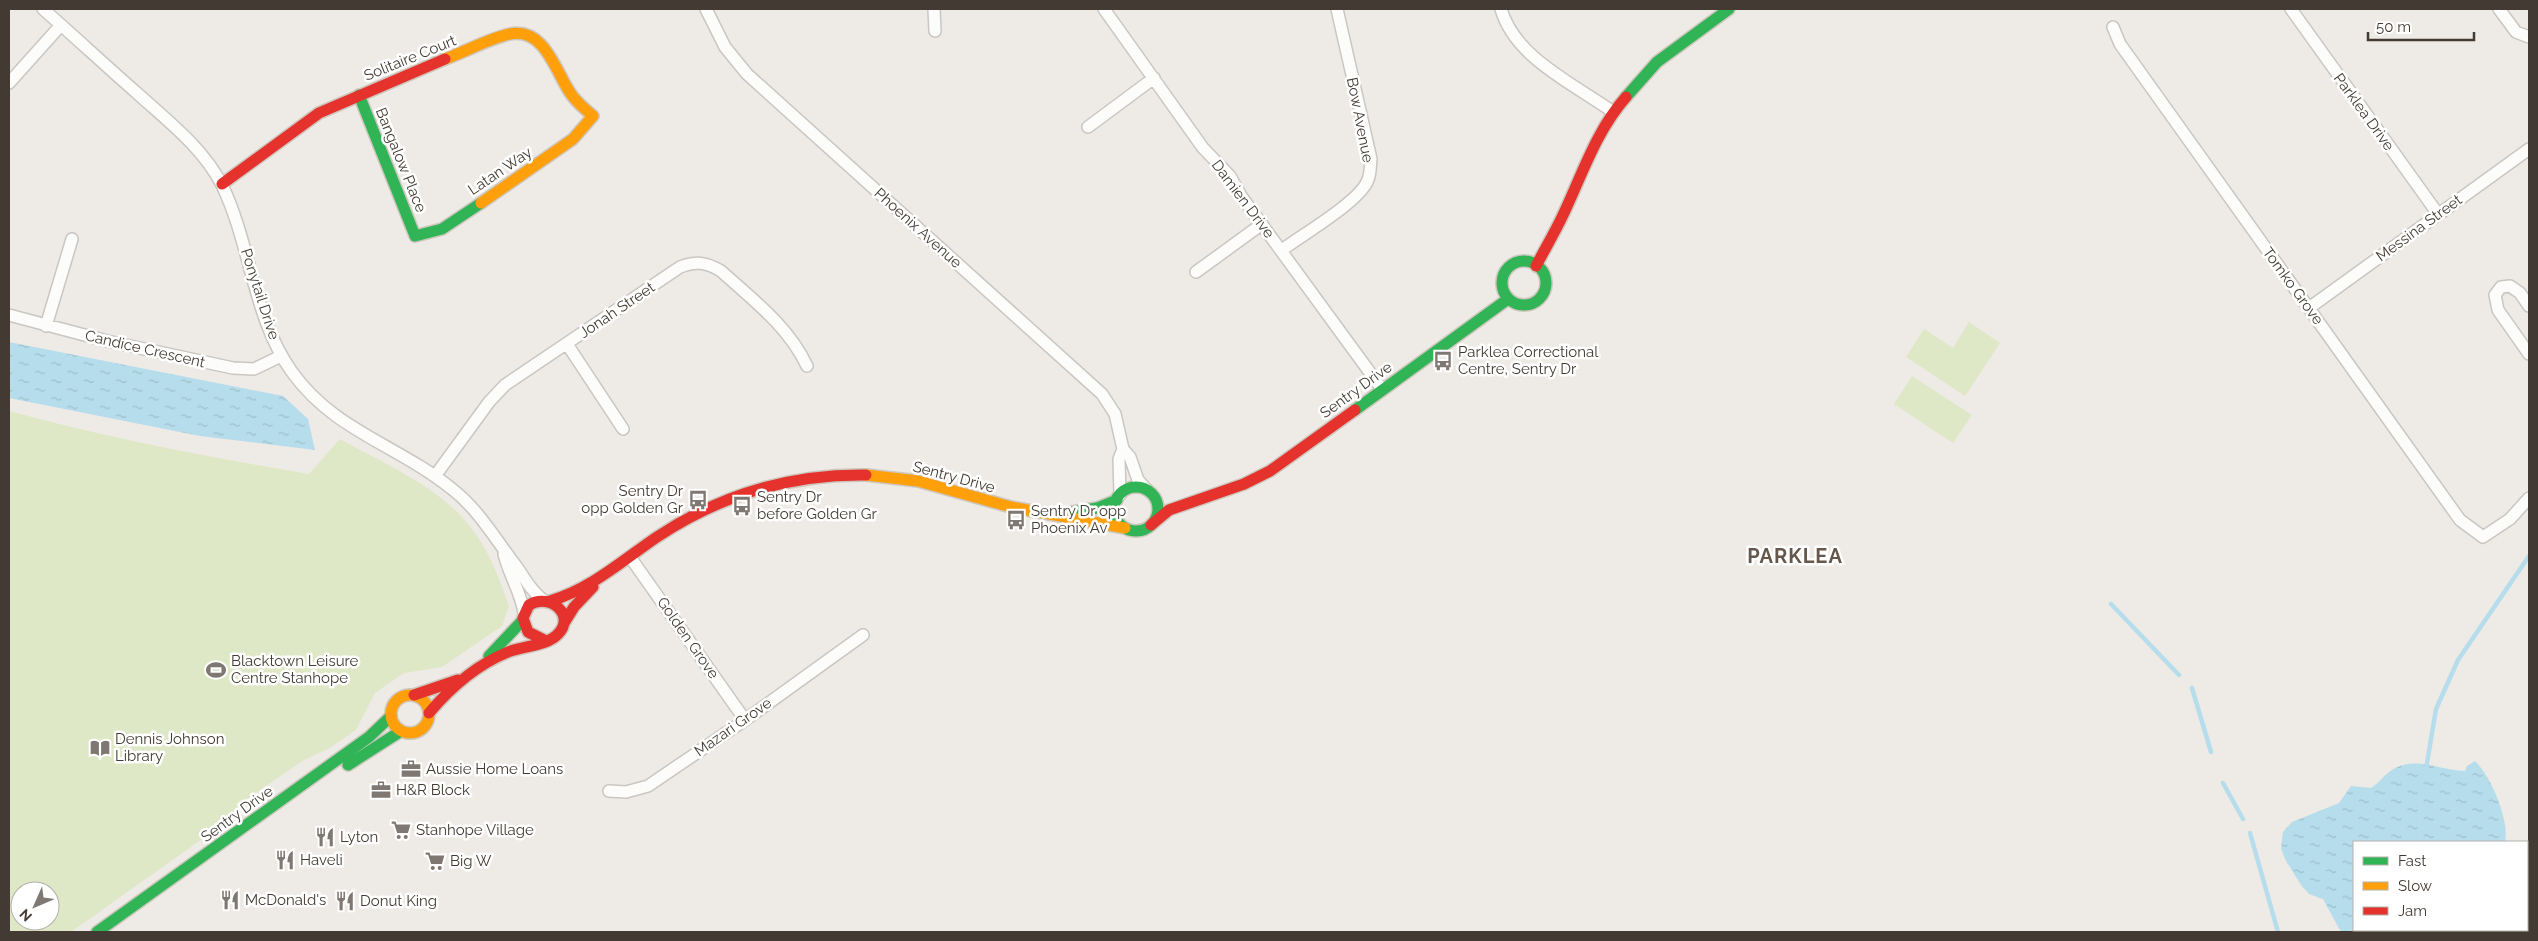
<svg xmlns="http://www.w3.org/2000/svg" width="2538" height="941" font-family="Raleway,sans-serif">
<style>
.green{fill:#dfe8c6;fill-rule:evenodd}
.water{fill:url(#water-ripples)}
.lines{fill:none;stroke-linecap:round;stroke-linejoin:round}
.stream{stroke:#b6ddec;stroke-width:4.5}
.street-casing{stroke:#cac6c2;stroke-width:14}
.fast-casing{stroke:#cec7be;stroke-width:14}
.slow-casing{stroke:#cec7be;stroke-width:14}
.jam-casing{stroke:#cec7be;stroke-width:14}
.street{stroke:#fcfcfb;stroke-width:11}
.fast{stroke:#30b455;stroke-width:11}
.slow{stroke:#ff9f0a;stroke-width:11}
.jam{stroke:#e5322d;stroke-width:11}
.labels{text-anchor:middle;stroke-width:5;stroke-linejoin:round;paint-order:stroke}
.street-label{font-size:15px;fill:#433b33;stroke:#fff}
.poi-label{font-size:15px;fill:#433b33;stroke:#fff;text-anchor:start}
.district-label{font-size:20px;font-weight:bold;letter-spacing:1px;fill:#65574b;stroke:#fff}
</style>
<defs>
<pattern id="water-ripples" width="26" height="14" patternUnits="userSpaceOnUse" patternTransform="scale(1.25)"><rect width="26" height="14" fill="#b6ddec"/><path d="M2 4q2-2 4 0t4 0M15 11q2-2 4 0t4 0" fill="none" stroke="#9ebfcb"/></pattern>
</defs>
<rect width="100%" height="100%" fill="#eeeae6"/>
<!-- green -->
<path class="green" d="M 1969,322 L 2000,343 L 1965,396 L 1906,357 L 1924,329 L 1953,348 Z
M 1912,376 L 1972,415 L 1953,443 L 1894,404 Z
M 9,411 C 108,438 208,457 309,474 L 340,439 C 388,466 446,489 477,536 C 491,556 501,583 509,606 L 502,626 L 442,667 L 404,673 L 375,693 L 356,730 L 328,749 L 304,760 L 250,797 L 226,822 L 71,932 L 9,932 ZM 20,891 L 50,891 L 50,921 L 20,921 Z"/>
<!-- water -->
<path class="water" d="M 9,342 L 283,396 L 308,419 L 315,450 L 200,436 L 9,398 Z
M 2475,761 C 2491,776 2510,821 2505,842 L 2354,842 L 2354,930 L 2476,930 L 2475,932 L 2341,932 L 2323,899 L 2309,894 L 2301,885 L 2285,859 L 2281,848 L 2283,832 L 2292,822 L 2339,803 L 2351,786 L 2371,788 C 2379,783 2384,775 2392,770 C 2416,755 2440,771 2465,771 L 2467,766 Z"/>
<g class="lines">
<!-- stream -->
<path class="stream" d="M 2111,604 L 2179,675
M 2192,688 L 2211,752
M 2426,769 L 2436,709 L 2458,660 L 2529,556
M 2223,783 L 2243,819
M 2250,833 L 2278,932"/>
<defs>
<path id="street" d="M 43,9 C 75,37 106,66 138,94 C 169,122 203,148 222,185 C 251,245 253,318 292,372 C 334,431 398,445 452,489 C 478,509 494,537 513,562 C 525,577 527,587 543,600
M 706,9 L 725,47 L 747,74 L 1102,394 L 1115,414 L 1123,449 L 1130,457 L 1138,480 L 1146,489
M 934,9 L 935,31
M 1104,9 L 1203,148 L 1230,176 L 1241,196 L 1382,389
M 1501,9 C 1515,58 1574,84 1613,112
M 2291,9 L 2438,214
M 2499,9 L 2516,32 L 2529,37
M 2113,27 L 2120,44 L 2460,520 L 2483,537 L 2510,519 L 2529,498
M 9,83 L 61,25
M 1088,127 L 1154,78
M 1282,250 C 1302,235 1357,203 1367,182 C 1371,175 1370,166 1371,159 L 1337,9
M 1196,272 L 1262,224
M 2529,306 L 2520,293 L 2510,286 L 2501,287 L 2495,295 L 2498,310 L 2529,354
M 2309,308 L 2529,149
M 9,315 L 107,341 L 233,368 L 254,369 L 281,356
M 46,326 L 72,239
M 567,344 L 623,429
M 435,476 L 489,402 L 505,385 L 680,267 C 696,261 706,262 721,271 C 753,300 788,326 807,366
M 1120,495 L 1119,459 L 1123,449
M 504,554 C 509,575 521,592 524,613
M 630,557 L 745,720
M 609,791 L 626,792 L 648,786 L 745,720 L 863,635"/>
<path id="fast" d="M 359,95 L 415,236 L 442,229 L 481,203
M 1626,97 L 1657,62 L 1729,9
M1502 283a22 22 0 1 1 44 0a22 22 0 1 1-44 0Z
M 1355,410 L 1508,299
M1114 509a22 22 0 1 1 44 0a22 22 0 1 1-44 0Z
M 1072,512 L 1097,508 L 1117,500
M 489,656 L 523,620
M 348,765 L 401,731
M 97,932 L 369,737 L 391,716"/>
<path id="slow" d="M 445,59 C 465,52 490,38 510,34 C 545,27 556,73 571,94 C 577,103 585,109 593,116 L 573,139 L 481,203
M 866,475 L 918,481 L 1011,507 L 1125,528
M391 714a19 19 0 1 1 38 0a19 19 0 1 1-38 0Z"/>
<path id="jam" d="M 222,184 L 319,113 L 445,59
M 1536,266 C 1545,249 1555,232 1563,215 C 1582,175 1596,131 1626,97
M 1151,525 L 1169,510 L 1244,484 L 1270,471 L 1355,410
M 550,601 C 591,589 623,560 657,537 C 720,495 790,474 866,475
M 564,623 L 574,607 L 593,587
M 414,695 L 458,680
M 429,713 C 451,687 476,665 508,652 C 523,646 547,646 558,634 C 576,616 551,592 529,605 L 523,618 L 528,632 L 544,640"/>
</defs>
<!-- street casing -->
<use href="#street" class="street-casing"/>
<!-- fast casing -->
<use href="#fast" class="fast-casing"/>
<!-- slow casing -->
<use href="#slow" class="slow-casing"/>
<!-- jam casing -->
<use href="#jam" class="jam-casing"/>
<!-- street -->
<use href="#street" class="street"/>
<!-- fast -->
<use href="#fast" class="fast"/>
<!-- slow -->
<use href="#slow" class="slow"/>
<!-- jam -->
<use href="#jam" class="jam"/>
</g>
<!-- icons -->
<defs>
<symbol id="bus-bare" viewBox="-9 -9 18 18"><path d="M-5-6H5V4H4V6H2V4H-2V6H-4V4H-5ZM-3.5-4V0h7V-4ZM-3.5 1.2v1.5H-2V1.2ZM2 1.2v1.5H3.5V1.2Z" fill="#7f7872" stroke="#fff" stroke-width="2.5" paint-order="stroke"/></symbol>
<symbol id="stadium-bare" viewBox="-9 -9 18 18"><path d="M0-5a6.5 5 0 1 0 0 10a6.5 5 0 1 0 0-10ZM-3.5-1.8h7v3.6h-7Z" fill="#7f7872" stroke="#fff" stroke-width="2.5" paint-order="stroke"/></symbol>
<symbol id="library-bare" viewBox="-9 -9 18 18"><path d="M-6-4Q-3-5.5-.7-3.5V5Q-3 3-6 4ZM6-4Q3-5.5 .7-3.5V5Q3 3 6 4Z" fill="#7f7872" stroke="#fff" stroke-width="2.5" paint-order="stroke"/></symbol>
<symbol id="office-bare" viewBox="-9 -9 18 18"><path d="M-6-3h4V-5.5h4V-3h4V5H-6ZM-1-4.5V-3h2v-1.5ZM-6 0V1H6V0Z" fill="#7f7872" stroke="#fff" stroke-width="2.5" paint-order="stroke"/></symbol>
<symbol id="supermarket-bare" viewBox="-9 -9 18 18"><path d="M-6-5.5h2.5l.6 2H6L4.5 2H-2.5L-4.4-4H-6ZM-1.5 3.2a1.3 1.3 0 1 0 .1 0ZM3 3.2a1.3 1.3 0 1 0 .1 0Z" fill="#7f7872" stroke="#fff" stroke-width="2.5" paint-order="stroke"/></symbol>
<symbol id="restaurant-bare" viewBox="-9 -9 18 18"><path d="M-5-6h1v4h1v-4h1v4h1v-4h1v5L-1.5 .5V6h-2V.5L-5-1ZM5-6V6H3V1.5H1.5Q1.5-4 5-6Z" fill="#7f7872" stroke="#fff" stroke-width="2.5" paint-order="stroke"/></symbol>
</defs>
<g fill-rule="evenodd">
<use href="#bus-bare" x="1429" y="347" width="28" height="28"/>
<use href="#bus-bare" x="684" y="486" width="28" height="28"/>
<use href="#bus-bare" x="728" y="492" width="28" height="28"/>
<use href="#bus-bare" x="1002" y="506" width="28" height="28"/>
<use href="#stadium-bare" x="202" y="656" width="28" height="28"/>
<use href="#library-bare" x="86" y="734" width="28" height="28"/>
<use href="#office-bare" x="397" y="755" width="28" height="28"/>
<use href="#office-bare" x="367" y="776" width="28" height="28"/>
<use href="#supermarket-bare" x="387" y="816" width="28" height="28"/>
<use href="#restaurant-bare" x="311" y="823" width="28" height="28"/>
<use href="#restaurant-bare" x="271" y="846" width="28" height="28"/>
<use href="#supermarket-bare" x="421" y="847" width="28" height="28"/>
<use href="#restaurant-bare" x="216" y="886" width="28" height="28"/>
<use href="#restaurant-bare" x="331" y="887" width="28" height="28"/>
</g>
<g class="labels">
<!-- street labels -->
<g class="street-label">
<text transform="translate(410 58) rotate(-22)" y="5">Solitaire Court</text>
<text transform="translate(2364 112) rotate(54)" y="5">Parklea Drive</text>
<text transform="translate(1360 120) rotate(79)" y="5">Bow Avenue</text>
<text transform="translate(401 160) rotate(68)" y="5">Bangalow Place</text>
<text transform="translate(500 171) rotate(-34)" y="5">Latan Way</text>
<text transform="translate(1243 199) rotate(53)" y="5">Damien Drive</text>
<text transform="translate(918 228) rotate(42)" y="5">Phoenix Avenue</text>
<text transform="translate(2419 228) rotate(-36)" y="5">Messina Street</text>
<text transform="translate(2293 286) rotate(54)" y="5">Tomko Grove</text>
<text transform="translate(260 294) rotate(72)" y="5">Ponytail Drive</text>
<text transform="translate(617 310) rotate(-34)" y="5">Jonah Street</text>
<text transform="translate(145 349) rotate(13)" y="5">Candice Crescent</text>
<text transform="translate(1356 390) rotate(-36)" y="5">Sentry Drive</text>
<text transform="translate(954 477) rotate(15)" y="5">Sentry Drive</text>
<text transform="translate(688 638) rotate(55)" y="5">Golden Grove</text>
<text transform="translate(733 727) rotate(-35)" y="5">Mazari Grove</text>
<text transform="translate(237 814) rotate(-36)" y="5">Sentry Drive</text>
</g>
<!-- poi labels -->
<g class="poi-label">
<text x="1458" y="357">Parklea Correctional<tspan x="1458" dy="17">Centre, Sentry Dr</tspan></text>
<text x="683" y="496" text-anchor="end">Sentry Dr<tspan x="683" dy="17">opp Golden Gr</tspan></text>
<text x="757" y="502">Sentry Dr<tspan x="757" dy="17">before Golden Gr</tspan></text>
<text x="1031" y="516">Sentry Dr opp<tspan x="1031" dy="17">Phoenix Av</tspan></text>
<text x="231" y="666">Blacktown Leisure<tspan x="231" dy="17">Centre Stanhope</tspan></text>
<text x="115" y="744">Dennis Johnson<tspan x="115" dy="17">Library</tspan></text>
<text x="426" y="774">Aussie Home Loans</text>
<text x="396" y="795">H&amp;R Block</text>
<text x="416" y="835">Stanhope Village</text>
<text x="340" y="842">Lyton</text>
<text x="300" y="865">Haveli</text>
<text x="450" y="866">Big W</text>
<text x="245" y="905">McDonald's</text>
<text x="360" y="906">Donut King</text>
</g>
<!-- district labels -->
<g class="district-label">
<text x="1795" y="563">PARKLEA</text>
</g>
</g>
<!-- border -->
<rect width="2538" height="941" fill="none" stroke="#433b33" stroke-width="20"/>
<!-- legend -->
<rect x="2353" y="841" width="175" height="90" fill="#ffffff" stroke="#b4b1ad"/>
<rect x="2363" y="857" width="25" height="8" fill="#30b455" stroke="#b4b1ad"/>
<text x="2398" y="866" font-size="15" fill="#433b33">Fast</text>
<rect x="2363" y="882" width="25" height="8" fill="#ff9f0a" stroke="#b4b1ad"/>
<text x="2398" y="891" font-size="15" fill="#433b33">Slow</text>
<rect x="2363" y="907" width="25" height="8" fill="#e5322d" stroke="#b4b1ad"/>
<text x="2398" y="916" font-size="15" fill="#433b33">Jam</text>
<!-- north arrow -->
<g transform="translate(35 906) rotate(225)"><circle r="24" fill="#ffffff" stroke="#b4b1ad"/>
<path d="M0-4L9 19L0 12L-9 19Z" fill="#7f7872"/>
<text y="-8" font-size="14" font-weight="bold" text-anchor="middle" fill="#433b33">N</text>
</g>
<!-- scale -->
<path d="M2368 32v8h106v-8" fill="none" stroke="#433b33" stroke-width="2.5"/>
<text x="2376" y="32" font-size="15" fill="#433b33" stroke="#ffffff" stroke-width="4" paint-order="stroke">50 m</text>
</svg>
